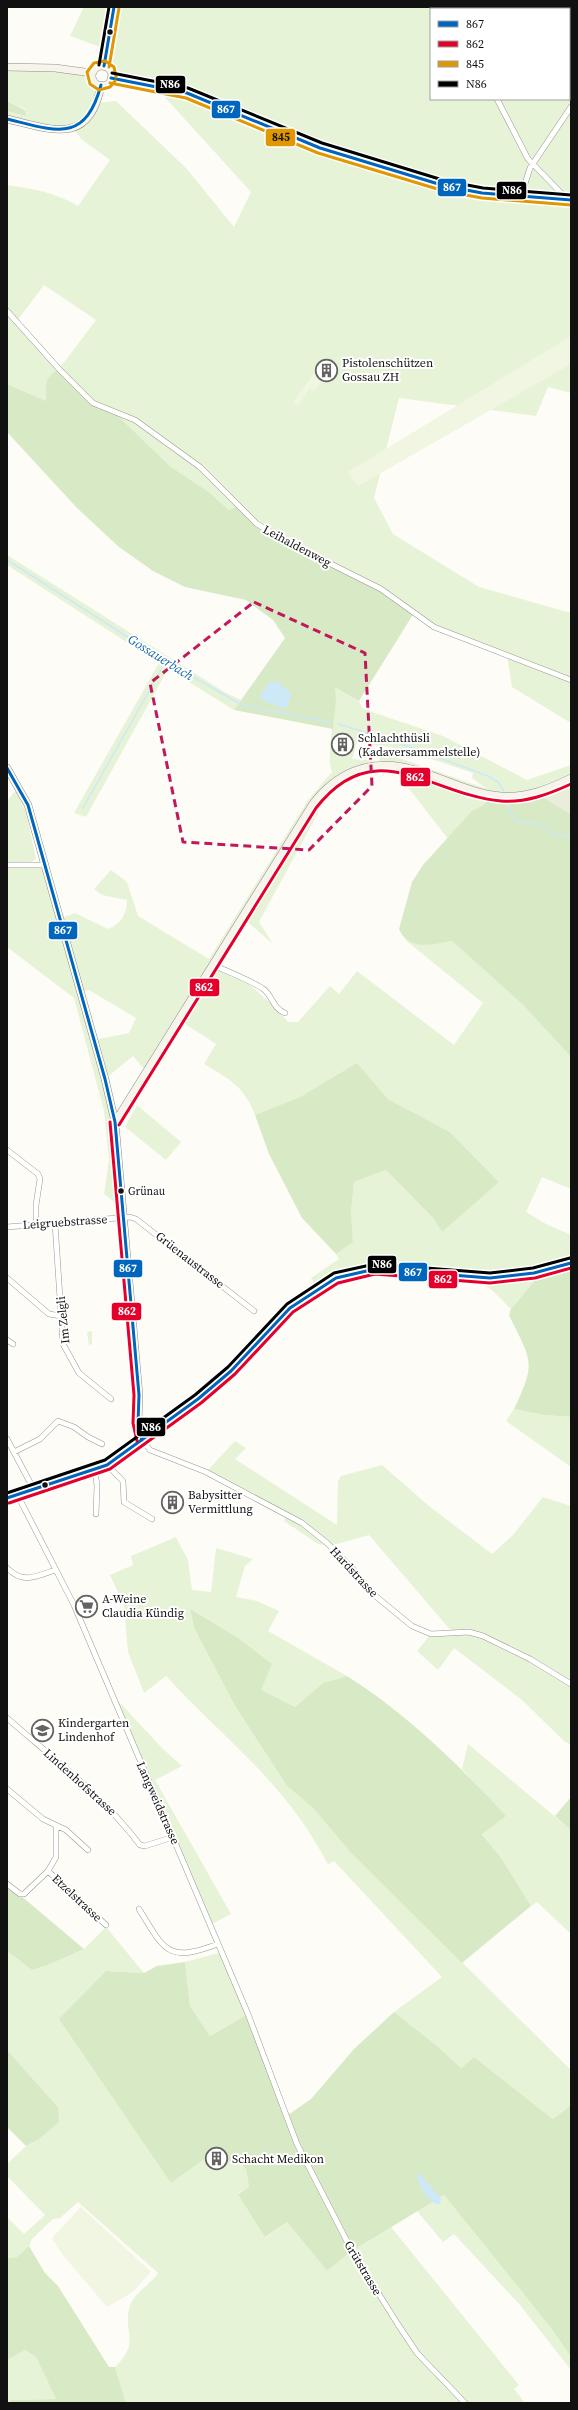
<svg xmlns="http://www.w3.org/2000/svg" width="578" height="2410" font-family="'Source Serif 4',serif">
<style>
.green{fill:#e7f3d7;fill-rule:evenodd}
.forest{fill:#d8eac5}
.cemetery{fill:#e9eedb}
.pitch{fill:#f0f6e1}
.water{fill:#cde8f7}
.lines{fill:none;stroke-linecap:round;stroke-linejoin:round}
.stream{stroke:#cde8f7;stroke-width:1.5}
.street-casing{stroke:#979795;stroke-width:6}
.secondary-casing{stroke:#8e8d8b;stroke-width:8}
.street{stroke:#fffffe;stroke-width:5}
.secondary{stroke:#f6f4eb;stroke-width:7}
.bus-1-casing{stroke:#fff;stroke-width:6}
.bus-2-casing{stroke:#fff;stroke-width:6}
.bus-3-casing{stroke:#fff;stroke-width:6}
.bus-4-casing{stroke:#fff;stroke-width:6}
.bus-1{stroke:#0065bd;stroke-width:3}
.bus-2{stroke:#e4002b;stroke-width:3}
.bus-3{stroke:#e09702;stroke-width:3}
.bus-4{stroke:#000;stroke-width:3}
.marked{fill:none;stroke:#c2185b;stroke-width:3;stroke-dasharray:8 5;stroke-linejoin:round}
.bus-dot{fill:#111;stroke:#fff;stroke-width:1.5}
.labels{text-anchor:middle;stroke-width:4;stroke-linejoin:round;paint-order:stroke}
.bus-label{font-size:11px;fill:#111;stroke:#fff;text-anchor:start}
.poi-label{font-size:12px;fill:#111;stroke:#fff;text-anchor:start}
.street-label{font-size:12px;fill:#111;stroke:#fff}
.water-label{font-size:13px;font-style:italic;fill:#1768a6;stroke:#fff}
.line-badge{stroke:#fff;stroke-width:1.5}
.badge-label{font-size:11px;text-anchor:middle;font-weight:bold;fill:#fff}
.pale-badge-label{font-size:11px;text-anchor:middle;font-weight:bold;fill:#111}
</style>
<rect width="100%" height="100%" fill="#fdfcf7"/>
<!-- green -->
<path class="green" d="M 84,7 L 114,7 L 106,49 L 70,36 Z
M 119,7 L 567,7 L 571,10 L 571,200 L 482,193 L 381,168 L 162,87 L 122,75 L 122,73 L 115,70 L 112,60 L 116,45 ZM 431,9 L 569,9 L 569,99 L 431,99 Z
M 7,67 L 55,68 L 92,76 L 95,83 L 101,85 L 95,103 L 116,101 L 186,168 L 234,227 L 251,192 L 162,94 L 204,106 L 320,155 L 431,189 L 472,198 L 571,207 L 571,393 L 548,387 L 536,416 L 399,398 L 374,498 L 393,534 L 479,587 L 571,613 L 571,723 L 512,687 L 507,655 L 445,631 L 229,510 L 209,492 L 171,467 L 115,413 L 46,401 L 7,384 L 7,185 C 33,189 55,192 78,206 L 110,160 L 81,139 L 73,128 L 7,119 L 7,111 L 27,115 L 25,109 L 7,101 ZM 44,285 L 96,320 L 59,369 L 17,321 Z
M 7,555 L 226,693 L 241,700 L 234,710 L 168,669 L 86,817 L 74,813 L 159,663 L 7,565 Z
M 335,686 L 359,701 L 363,709 L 443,736 L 527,780 L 571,765 L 571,778 L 546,790 L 490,795 L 484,806 L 472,812 L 448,839 L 390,764 L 351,772 L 312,805 L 318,813 L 259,922 L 273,944 L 242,917 L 213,964 L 244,980 L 274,1006 L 288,1022 L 298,1022 L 330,986 L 339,994 L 357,971 L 454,1045 L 483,1003 L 403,938 C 420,947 433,944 452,941 L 524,1006 L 571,1057 L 571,1189 L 542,1177 L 526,1212 L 546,1224 L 571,1235 L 571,1269 L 536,1279 L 511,1309 C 503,1302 495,1291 486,1286 C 480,1282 455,1283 447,1282 C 377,1274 354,1268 295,1313 L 290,1308 L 317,1289 L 311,1278 L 339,1259 L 336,1254 L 353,1242 L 351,1212 L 354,1182 L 386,1170 L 433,1218 L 442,1231 L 499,1182 L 450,1132 L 388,1099 L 357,1064 L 300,1097 L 255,1115 C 244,1086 229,1079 204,1064 L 216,1044 L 179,1020 L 146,1071 L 133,1056 L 105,1079 L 115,1122 L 121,1205 L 114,1205 L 113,1201 L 104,1194 L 109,1160 L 104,1111 L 74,998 L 7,947 L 7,801 L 16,790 L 27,816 L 36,859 L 26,865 L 44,865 L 59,919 L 75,913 L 108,929 C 121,924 127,914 127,900 L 102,895 L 94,889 L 111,870 L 127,882 L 138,916 L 209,959 L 308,800 L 332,772 C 325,756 337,708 335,686 ZM 357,742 L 402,749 L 473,773 L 472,778 L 487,789 L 393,756 L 380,756 L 379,761 L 352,759 ZM 89,990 L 136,1018 L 129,1033 L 94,1040 L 81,992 Z
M 137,1105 L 181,1142 L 166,1160 L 125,1127 Z
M 92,1331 L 92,1344 L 89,1345 L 87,1332 Z
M 514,1409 L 544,1415 L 571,1417 L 571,1467 L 506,1421 Z
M 235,1441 L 246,1448 L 235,1459 L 337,1525 L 338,1481 L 341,1476 L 382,1465 L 429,1506 L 492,1554 L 513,1535 L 543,1497 L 571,1506 L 571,1745 L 564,1741 L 522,1700 L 454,1648 L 438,1670 L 417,1651 L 431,1634 L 453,1633 L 369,1535 L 330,1546 L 318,1544 L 284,1521 L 287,1515 L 206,1472 Z
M 176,1537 L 188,1560 L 192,1590 L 211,1592 L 216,1548 L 253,1559 L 245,1566 L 236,1597 L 257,1601 L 279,1611 L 268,1631 L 347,1676 L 323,1683 L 295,1707 L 260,1690 L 204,1619 L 190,1609 L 194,1628 L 235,1706 L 287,1786 L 314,1809 L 350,1852 L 571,2070 L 571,2105 L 553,2119 L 474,2057 L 461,2068 L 436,2045 L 394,2012 L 442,1977 L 334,1861 L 328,1864 C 318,1846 307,1828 295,1812 C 258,1762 208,1722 166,1676 L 144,1693 L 128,1652 L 124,1606 L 110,1575 L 133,1565 L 131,1556 Z
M 108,1690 L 163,1749 L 182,1766 L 155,1780 L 231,1914 L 210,1925 Z
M 468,1744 L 571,1830 L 571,1934 L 537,1902 L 531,1906 L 500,1856 L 482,1833 L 505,1816 L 462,1769 Z
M 106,1927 L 144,1973 L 106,1971 L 171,2183 L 216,2151 L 220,2161 L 240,2163 L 246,2169 L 249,2187 L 238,2193 L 266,2237 L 287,2222 L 327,2271 L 352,2251 L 391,2227 L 519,2385 L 514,2389 L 525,2403 L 126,2403 L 115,2367 C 143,2341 120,2330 131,2303 C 136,2292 151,2284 158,2273 L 78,2202 L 60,2218 L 53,2219 L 32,2239 L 29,2246 L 17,2257 L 7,2258 L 7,2217 L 24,2234 L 45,2215 L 7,2176 L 7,2164 L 26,2146 L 39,2139 L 58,2107 L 7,2050 L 7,1951 L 32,1970 L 48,1965 L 84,1949 Z
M 222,1952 L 248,2014 L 210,2036 L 190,2006 L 185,1962 Z
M 444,2195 L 551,2328 L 571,2357 L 571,2370 L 520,2305 L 454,2234 L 443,2242 L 417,2211 Z
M 21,2350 L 25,2350 L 36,2357 L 56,2399 L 10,2400 L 11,2403 L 7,2403 L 7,2360 Z"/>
<!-- forest -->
<path class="forest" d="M 7,101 L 25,110 L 27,116 L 7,111 Z
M 59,369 L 93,403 L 115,413 L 171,467 L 209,492 L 229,510 L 238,506 L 257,524 L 364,580 L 414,613 L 359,701 L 335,687 L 336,700 L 333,729 L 234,710 L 285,638 L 273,620 L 246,600 L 185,587 L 153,571 L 119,547 L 77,508 L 7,432 L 7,384 L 46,401 C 47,384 43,379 59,369 Z
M 536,793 L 571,814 L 571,1057 L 524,1006 L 452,941 C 432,944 409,952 399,929 L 412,882 L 423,865 L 472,811 L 484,805 L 490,795 Z
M 357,1063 L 388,1099 L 450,1132 L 499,1182 L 442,1232 L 433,1218 L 386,1170 L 354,1182 L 351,1212 L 353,1242 L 336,1254 L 302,1218 L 269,1154 L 255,1115 L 300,1097 Z
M 571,1269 L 571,1417 L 544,1415 L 514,1409 C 537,1361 531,1361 509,1315 L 511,1309 L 536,1279 Z
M 190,1609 L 238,1638 L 272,1664 L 261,1690 L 295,1707 L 323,1683 L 347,1676 C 407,1714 458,1764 506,1816 L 482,1834 L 500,1856 L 531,1906 L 462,1963 L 350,1852 L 314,1809 L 287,1786 L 235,1706 L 194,1628 Z
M 571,1797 L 571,1830 L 555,1816 Z
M 7,1884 L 84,1949 L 48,1965 L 32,1970 L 7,1951 Z
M 185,1962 L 190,2006 L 210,2036 L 248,2014 L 285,2117 L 311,2099 L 354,2049 L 394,2012 L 436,2045 L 461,2068 L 474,2057 L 553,2119 L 571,2105 L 571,2357 L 551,2328 L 444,2195 L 352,2251 L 327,2271 L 287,2222 L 265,2237 L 238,2194 L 249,2187 L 246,2169 L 240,2163 L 220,2161 L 216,2151 L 171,2183 L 59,2019 L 106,1971 L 144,1973 L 157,1966 Z
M 7,2050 L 58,2107 L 59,2122 L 39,2139 L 26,2146 L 7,2127 Z
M 29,2246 L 45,2273 L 58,2286 L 109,2367 L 115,2367 L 126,2403 L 11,2403 L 10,2400 L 56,2399 L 36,2357 L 25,2350 L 7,2360 L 7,2258 L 17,2257 Z"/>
<!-- cemetery -->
<path class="cemetery" d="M 571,778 L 571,814 L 536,793 Z"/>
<!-- pitch -->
<path class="pitch" d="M 571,336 L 571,364 L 358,486 L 348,472 Z
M 318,368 L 326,375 L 314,391 L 310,388 L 298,405 L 293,402 Z
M 81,2207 L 151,2272 L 133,2292 L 107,2307 L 62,2254 L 52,2238 Z"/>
<!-- water -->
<path class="water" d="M 277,681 L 292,694 L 286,709 L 266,702 L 259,697 L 270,682 Z
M 420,2174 L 441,2199 L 440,2204 L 435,2204 C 426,2197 419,2187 417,2175 Z"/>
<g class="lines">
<!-- stream -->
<path class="stream" d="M 7,560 L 167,662 L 235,701 L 246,706 L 329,722
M 338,724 L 394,741 L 488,776 L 498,782 L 504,791
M 506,803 L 516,822 C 533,825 540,819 552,835 L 571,836
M 83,808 L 161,670"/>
<defs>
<path id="street" d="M 433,7 L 434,9
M 497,99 L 528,159 L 568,200
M 521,196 L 530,168 L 571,107
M 7,311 L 59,369 L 93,403 L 135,420 L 200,467 L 257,524 L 287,542 L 381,589 L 434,627 L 571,680
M 7,865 L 44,865
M 213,965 C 229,972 247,979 262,988 C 273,995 272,1008 285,1013
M 7,1150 L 38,1174 L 40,1179 L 36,1205 L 36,1224
M 55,1223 L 63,1344 L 79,1373 L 111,1399
M 7,1227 L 130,1217 L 136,1219 L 254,1311
M 7,1278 L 49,1314 L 61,1316
M 7,1340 L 13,1344
M 7,1439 L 33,1488
M 142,1440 L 150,1450 L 206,1472 L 302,1523 L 327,1543 L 351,1567 L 373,1594 L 412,1626 L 431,1634 L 469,1632 L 483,1636 L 530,1659 L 571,1684
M 14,1452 L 40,1439 L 58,1421 L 74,1427 L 88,1437 L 102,1444
M 107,1465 L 123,1481 L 124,1502 L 152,1519
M 95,1470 L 97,1486 L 96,1514
M 17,1494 L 74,1605 L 248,2014 L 297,2144 L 352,2251 L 397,2323 L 417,2353 L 465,2403
M 7,1568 C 23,1584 35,1577 55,1570
M 7,1718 C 54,1759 102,1795 140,1845 L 145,1846 L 173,1837
M 7,1789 L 43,1819 L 66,1830 L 88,1850
M 48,1871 L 106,1925
M 7,1884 L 20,1894 L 24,1894 L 48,1871 L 56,1857 L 56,1826
M 139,1909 C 165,1951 167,1963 218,1944"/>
<path id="secondary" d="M 104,66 L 114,7
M92 76a10 10 0 1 1 20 0a10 10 0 1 1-20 0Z
M 7,67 L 55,68 L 92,73
M 111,78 L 187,93 L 320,148 L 445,186 L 482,193 L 571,200
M 7,119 C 50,129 90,147 101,85
M 7,768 L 28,805 L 105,1079 L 115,1122 L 139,1395 L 138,1423 L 142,1440
M 115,1122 L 312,805 C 323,790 337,778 354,771 C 408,750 450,792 501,796 C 527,798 548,789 571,778
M 7,1498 L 107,1465 L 198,1399 L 231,1371 L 290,1308 L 317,1289 L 336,1278 L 375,1269 L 490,1278 L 534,1273 L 571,1263"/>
</defs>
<!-- street casing -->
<use href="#street" class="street-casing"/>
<!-- secondary casing -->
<use href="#secondary" class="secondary-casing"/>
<!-- street -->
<use href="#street" class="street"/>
<!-- secondary -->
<use href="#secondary" class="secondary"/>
<defs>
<path id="bus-1" d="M 104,66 L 114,7
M 111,78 L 187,93 L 320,148 L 445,186 L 482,193 L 571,200
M 7,119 C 56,131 85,144 101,85
M 7,768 L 28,805 L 105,1079 L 115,1122 L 139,1395 L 138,1423 L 142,1440
M 7,1498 L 107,1465 L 198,1399 L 231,1371 L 290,1308 L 336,1278 L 375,1269 L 490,1278 L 534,1273 L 571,1263"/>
<path id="bus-2" d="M 110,1122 L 134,1395 L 133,1423 L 137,1441
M 119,1125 L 316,808 C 375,732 431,795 501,801 C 526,803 549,794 571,784
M 9,1503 L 110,1469 L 201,1403 L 235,1374 L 293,1312 L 338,1283 L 375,1274 L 490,1283 L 535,1278 L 571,1268"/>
<path id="bus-3" d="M 109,67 L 119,8
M 115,81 L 110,87 L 99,90 L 90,84 L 87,72 L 94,63 L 105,61 L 114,67 L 116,77
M 110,83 L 186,98 L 318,153 L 444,191 L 482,198 L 571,205"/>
<path id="bus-4" d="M 99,65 L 109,7
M 112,73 L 188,88 L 322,143 L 446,181 L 483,188 L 571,195
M 7,1493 L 105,1460 L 195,1395 L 228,1367 L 287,1304 L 334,1273 L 375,1264 L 490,1273 L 533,1268 L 570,1258"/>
</defs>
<!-- bus-1 casing -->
<use href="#bus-1" class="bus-1-casing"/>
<!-- bus-2 casing -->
<use href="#bus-2" class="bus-2-casing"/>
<!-- bus-3 casing -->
<use href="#bus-3" class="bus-3-casing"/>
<!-- bus-4 casing -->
<use href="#bus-4" class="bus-4-casing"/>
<!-- bus-1 -->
<use href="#bus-1" class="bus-1"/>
<!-- bus-2 -->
<use href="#bus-2" class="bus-2"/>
<!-- bus-3 -->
<use href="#bus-3" class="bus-3"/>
<!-- bus-4 -->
<use href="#bus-4" class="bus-4"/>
</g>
<!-- marked area -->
<path class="marked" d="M 254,602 L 365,653 L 372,786 L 309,850 L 183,842 L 150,683 Z"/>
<!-- icons -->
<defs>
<symbol id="building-ring" viewBox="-11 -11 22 22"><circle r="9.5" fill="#fff" stroke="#646362" stroke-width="1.5"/><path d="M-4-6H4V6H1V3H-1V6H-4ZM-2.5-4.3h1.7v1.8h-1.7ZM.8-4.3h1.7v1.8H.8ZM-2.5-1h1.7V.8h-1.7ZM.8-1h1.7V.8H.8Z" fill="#646362"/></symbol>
<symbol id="supermarket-ring" viewBox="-11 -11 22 22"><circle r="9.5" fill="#fff" stroke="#646362" stroke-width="1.5"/><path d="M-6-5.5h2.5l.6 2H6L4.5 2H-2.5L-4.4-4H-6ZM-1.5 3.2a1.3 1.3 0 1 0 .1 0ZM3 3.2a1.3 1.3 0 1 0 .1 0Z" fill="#646362"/></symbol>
<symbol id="school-ring" viewBox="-11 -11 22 22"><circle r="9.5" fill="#fff" stroke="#646362" stroke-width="1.5"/><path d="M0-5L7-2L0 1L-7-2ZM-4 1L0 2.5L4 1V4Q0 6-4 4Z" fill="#646362"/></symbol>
</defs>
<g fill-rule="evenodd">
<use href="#building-ring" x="314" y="358" width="25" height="25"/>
<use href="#building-ring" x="330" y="732" width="25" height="25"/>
<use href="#building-ring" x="160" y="1490" width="25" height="25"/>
<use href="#supermarket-ring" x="74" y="1594" width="25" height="25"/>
<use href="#school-ring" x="30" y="1718" width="25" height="25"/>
<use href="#building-ring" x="204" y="2146" width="25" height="25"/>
</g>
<!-- markers -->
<g class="bus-dot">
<circle cx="110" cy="32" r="3.5"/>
<circle cx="121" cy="1191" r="3.5"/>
<circle cx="45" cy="1485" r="3.5"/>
</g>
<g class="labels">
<!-- bus labels -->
<g class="bus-label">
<text x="128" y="1195">Grünau</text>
</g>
<!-- poi labels -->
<g class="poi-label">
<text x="342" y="367">Pistolenschützen<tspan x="342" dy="14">Gossau ZH</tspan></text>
<text x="358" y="742">Schlachthüsli<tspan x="358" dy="14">(Kadaversammelstelle)</tspan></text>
<text x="188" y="1499">Babysitter<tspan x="188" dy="14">Vermittlung</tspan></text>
<text x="102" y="1603">A-Weine<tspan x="102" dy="14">Claudia Kündig</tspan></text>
<text x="58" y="1727">Kindergarten<tspan x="58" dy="14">Lindenhof</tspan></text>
<text x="232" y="2163">Schacht Medikon</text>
</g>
<!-- street labels -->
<g class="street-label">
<text transform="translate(297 546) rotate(28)" y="4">Leihaldenweg</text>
<text transform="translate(65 1222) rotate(-4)" y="4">Leigruebstrasse</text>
<text transform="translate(190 1260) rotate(38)" y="4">Grüenaustrasse</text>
<text transform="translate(63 1320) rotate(-96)" y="4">Im Zelgli</text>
<text transform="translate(354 1572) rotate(47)" y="4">Hardstrasse</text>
<text transform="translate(80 1782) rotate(42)" y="4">Lindenhofstrasse</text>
<text transform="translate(158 1803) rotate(66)" y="4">Langweidstrasse</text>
<text transform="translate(77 1898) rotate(43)" y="4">Etzelstrasse</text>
<text transform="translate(363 2268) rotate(59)" y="4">Grütstrasse</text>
</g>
<!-- water labels -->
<g class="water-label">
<text transform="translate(161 657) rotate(32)" y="5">Gossauerbach</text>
</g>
</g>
<g class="line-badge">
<rect x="155" y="75" width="31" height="19" rx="4" fill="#000"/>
<rect x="211" y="100" width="30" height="19" rx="4" fill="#0065bd"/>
<rect x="265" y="128" width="31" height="19" rx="4" fill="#e09702"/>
<rect x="437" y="178" width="30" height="19" rx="4" fill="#0065bd"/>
<rect x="496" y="181" width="31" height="19" rx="4" fill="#000"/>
<rect x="400" y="767" width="31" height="20" rx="4" fill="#e4002b"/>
<rect x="48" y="921" width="30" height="19" rx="4" fill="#0065bd"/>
<rect x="189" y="978" width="31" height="19" rx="4" fill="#e4002b"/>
<rect x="367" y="1255" width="30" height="19" rx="4" fill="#000"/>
<rect x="113" y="1259" width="30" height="19" rx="4" fill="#0065bd"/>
<rect x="398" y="1262" width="30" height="20" rx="4" fill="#0065bd"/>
<rect x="428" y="1270" width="30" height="19" rx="4" fill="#e4002b"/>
<rect x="111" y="1302" width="31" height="19" rx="4" fill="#e4002b"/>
<rect x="136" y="1417" width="30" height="20" rx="4" fill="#000"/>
</g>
<g class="badge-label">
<text x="170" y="88">N86</text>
<text x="226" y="113">867</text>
<text x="452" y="191">867</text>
<text x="512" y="194">N86</text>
<text x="415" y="781">862</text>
<text x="63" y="934">867</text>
<text x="204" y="991">862</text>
<text x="382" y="1268">N86</text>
<text x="128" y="1272">867</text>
<text x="413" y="1276">867</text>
<text x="443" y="1283">862</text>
<text x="127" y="1315">862</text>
<text x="151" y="1431">N86</text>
</g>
<g class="pale-badge-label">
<text x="281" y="141">845</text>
</g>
<!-- border -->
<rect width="578" height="2410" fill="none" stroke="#111111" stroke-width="16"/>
<!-- legend -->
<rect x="430" y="8" width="140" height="92" fill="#ffffff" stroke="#a0a0a0"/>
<rect x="438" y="21" width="20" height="6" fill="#0065bd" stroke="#a0a0a0"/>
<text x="466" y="28" font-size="12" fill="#111111">867</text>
<rect x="438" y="41" width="20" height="6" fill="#e4002b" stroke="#a0a0a0"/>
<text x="466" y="48" font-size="12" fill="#111111">862</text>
<rect x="438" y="61" width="20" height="6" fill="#e09702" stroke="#a0a0a0"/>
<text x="466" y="68" font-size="12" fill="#111111">845</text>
<rect x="438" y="81" width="20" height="6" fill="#000000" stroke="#a0a0a0"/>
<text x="466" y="88" font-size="12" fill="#111111">N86</text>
</svg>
